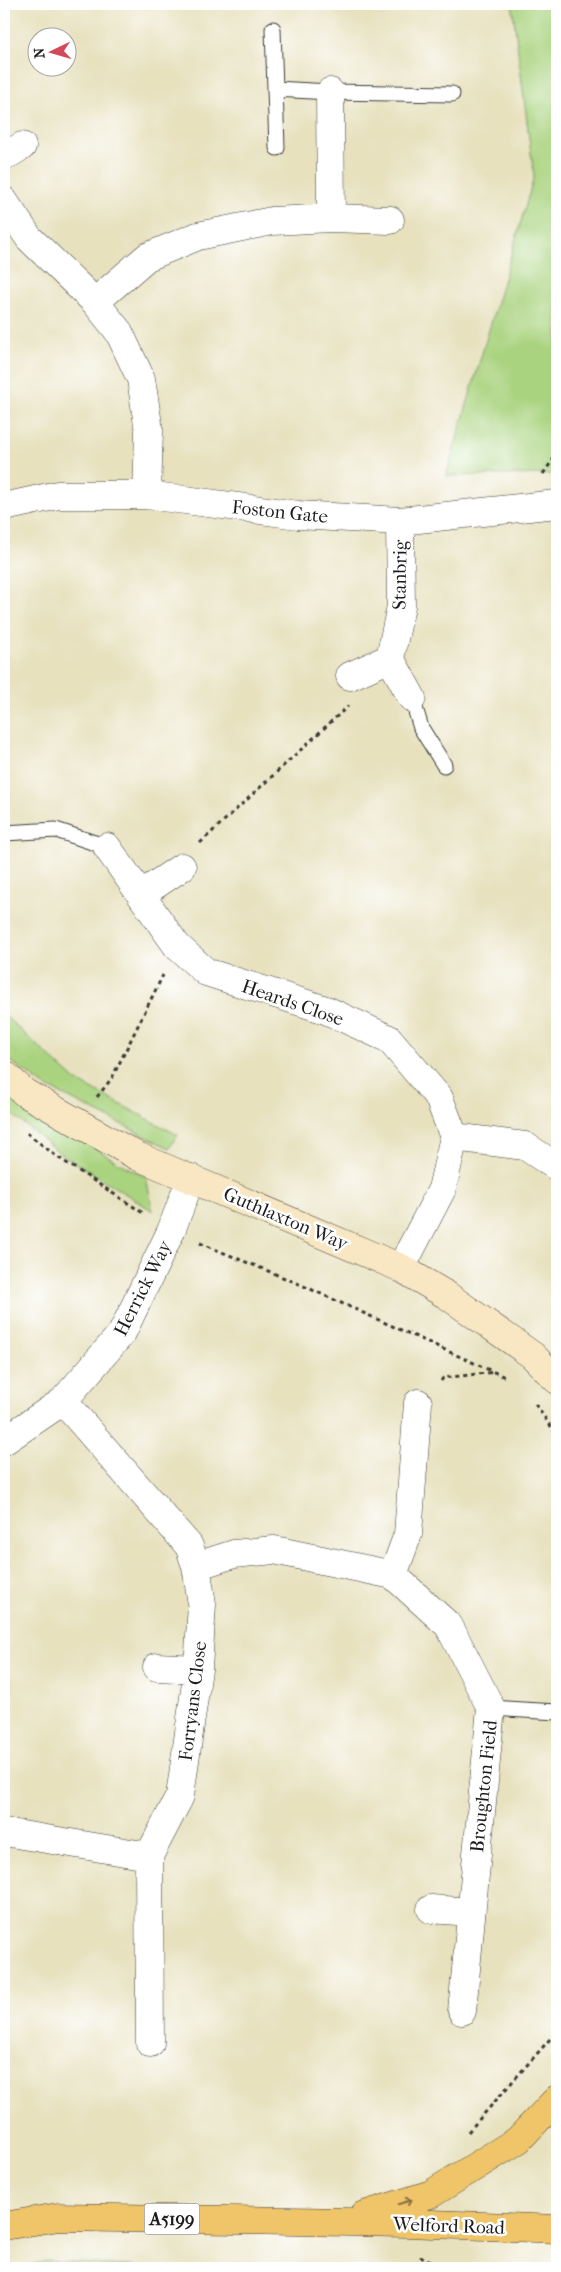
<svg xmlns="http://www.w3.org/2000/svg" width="561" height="2272" font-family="'IM FELL French Canon',serif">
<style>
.green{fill:#a9d37e;stroke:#62784d}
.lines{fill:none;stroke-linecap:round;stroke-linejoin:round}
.lane-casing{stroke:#3a3a34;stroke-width:17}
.street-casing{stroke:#3a3a34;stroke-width:29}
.secondary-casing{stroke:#3a3a34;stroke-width:29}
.primary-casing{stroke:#3a3a34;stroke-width:29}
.path{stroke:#3a3a34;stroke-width:3;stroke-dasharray:4 4;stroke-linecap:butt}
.lane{stroke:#fff;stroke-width:15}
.street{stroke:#fff;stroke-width:28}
.secondary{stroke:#f9e7c3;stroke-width:28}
.primary{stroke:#f0c469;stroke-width:28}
.oneway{stroke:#867042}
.labels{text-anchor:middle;stroke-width:5;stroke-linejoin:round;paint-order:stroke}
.shield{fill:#fff;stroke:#606060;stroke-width:1}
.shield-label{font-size:18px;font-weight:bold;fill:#1c1c1c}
.street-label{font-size:19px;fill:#1c1c1c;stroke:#fff}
</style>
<rect width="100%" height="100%" fill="#fff"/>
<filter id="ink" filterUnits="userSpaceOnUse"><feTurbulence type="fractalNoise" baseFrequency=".02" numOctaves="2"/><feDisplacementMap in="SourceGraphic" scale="10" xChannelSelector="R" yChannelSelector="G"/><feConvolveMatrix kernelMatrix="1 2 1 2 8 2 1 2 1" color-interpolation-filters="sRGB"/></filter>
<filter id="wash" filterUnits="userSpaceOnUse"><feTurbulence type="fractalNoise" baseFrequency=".0096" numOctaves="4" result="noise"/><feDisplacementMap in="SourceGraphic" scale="20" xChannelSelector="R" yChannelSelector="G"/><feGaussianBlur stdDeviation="1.12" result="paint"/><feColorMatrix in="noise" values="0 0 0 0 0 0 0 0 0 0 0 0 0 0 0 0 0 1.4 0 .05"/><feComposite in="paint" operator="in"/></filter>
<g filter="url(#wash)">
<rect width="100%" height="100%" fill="#e7e1be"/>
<!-- green -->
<path class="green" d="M 512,4 L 557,4 L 557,474 L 446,476 L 534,177 Z
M 4,1015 L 75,1080 L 178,1135 L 169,1148 L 43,1085 L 4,1056 Z
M 4,1085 L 15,1097 L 119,1163 L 146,1177 L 153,1211 L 60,1153 L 4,1108 Z
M 47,2261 L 160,2268 L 16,2268 Z"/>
</g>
<g filter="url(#ink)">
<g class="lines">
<defs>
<path id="lane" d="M 273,29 L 277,148
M 275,89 L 330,92 L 452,94
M 412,698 L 421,728 L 444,765
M 4,833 L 56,830 L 107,847
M 491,1708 L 557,1712"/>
<path id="street" d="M 330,92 L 331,218
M 4,157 L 22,146
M 4,201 L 29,238 L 95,302 L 119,332 L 141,379 L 149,431 L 147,495
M 95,302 L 147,257 L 198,236 L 272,221 L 331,218 L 390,220
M 4,507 L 58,495 L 147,495 L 298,515 L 400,521 L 557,504
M 400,521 L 401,606 L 390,658 L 412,698
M 350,676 L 390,658
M 107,847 L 177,946 L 206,972 L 326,1010 L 389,1039 L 439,1098 L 454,1137 L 442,1189 L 401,1268
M 142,894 L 182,867
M 454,1137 L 525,1146 L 557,1167
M 63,1401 L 189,1546 L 196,1566 L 202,1604 L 198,1669 L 180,1796 L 149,1856 L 150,2043
M 4,1441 L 63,1401 L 122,1333 L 171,1231 L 191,1178
M 196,1566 L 234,1554 L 274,1550 L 393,1575 L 449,1626 L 491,1708 L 462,2011
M 393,1575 L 408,1534 L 418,1403
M 157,1667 L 198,1669
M 4,1832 L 149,1856
M 431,1909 L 471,1912"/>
<path id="secondary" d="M 4,1074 L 25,1093 L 137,1156 L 401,1268 L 448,1296 L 532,1355 L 557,1380"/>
<path id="primary" d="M 364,2215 L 431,2194 L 518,2140 L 557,2099
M 4,2226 L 58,2217 L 407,2223 L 557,2229"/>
</defs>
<!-- lane casing -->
<use href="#lane" class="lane-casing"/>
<!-- street casing -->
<use href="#street" class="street-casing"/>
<!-- secondary casing -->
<use href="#secondary" class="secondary-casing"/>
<!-- primary casing -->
<use href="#primary" class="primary-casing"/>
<!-- path -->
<path class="path" d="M 543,474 L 557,454
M 200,843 L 348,706
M 97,1097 L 112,1078 L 163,975
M 27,1133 L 56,1156 L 143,1213
M 200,1243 L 297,1283 L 505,1377
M 441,1381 L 443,1378 L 495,1372
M 535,1404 L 557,1435
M 468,2132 L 557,2031
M 420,2256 L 446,2268"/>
<!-- lane -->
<use href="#lane" class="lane"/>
<!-- street -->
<use href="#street" class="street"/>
<!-- secondary -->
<use href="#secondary" class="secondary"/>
<!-- primary -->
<use href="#primary" class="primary"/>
</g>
<!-- one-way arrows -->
<defs><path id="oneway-shaft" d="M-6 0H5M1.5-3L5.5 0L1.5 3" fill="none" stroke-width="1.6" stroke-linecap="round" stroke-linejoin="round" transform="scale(1.25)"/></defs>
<use class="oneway" href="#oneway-shaft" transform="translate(405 2202) rotate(-17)"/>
</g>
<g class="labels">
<!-- shield labels -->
<rect class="shield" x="144.5" y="2203.5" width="55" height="31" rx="4"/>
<g class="shield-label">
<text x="172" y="2225">A5199</text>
</g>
<!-- street labels -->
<g class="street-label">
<text transform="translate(280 511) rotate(6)" y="7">Foston Gate</text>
<text transform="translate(399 575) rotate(-89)" y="7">Stanbrig</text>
<text transform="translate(293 1002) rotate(19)" y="7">Heards Close</text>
<text transform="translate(286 1218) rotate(23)" y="7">Guthlaxton Way</text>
<text transform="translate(142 1288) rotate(-63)" y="7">Herrick Way</text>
<text transform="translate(192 1701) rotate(-83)" y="7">Forryans Close</text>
<text transform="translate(483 1786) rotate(-84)" y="7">Broughton Field</text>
<text transform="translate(449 2225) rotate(2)" y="7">Welford Road</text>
</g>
</g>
<!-- margin -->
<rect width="561" height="2272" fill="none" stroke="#fff" stroke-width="20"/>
<!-- north arrow -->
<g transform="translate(52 52) rotate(265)"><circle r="24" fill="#ffffff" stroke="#a4a4a4"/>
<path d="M0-4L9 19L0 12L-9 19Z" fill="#d1495b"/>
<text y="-8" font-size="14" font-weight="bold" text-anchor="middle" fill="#1c1c1c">N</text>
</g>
</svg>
